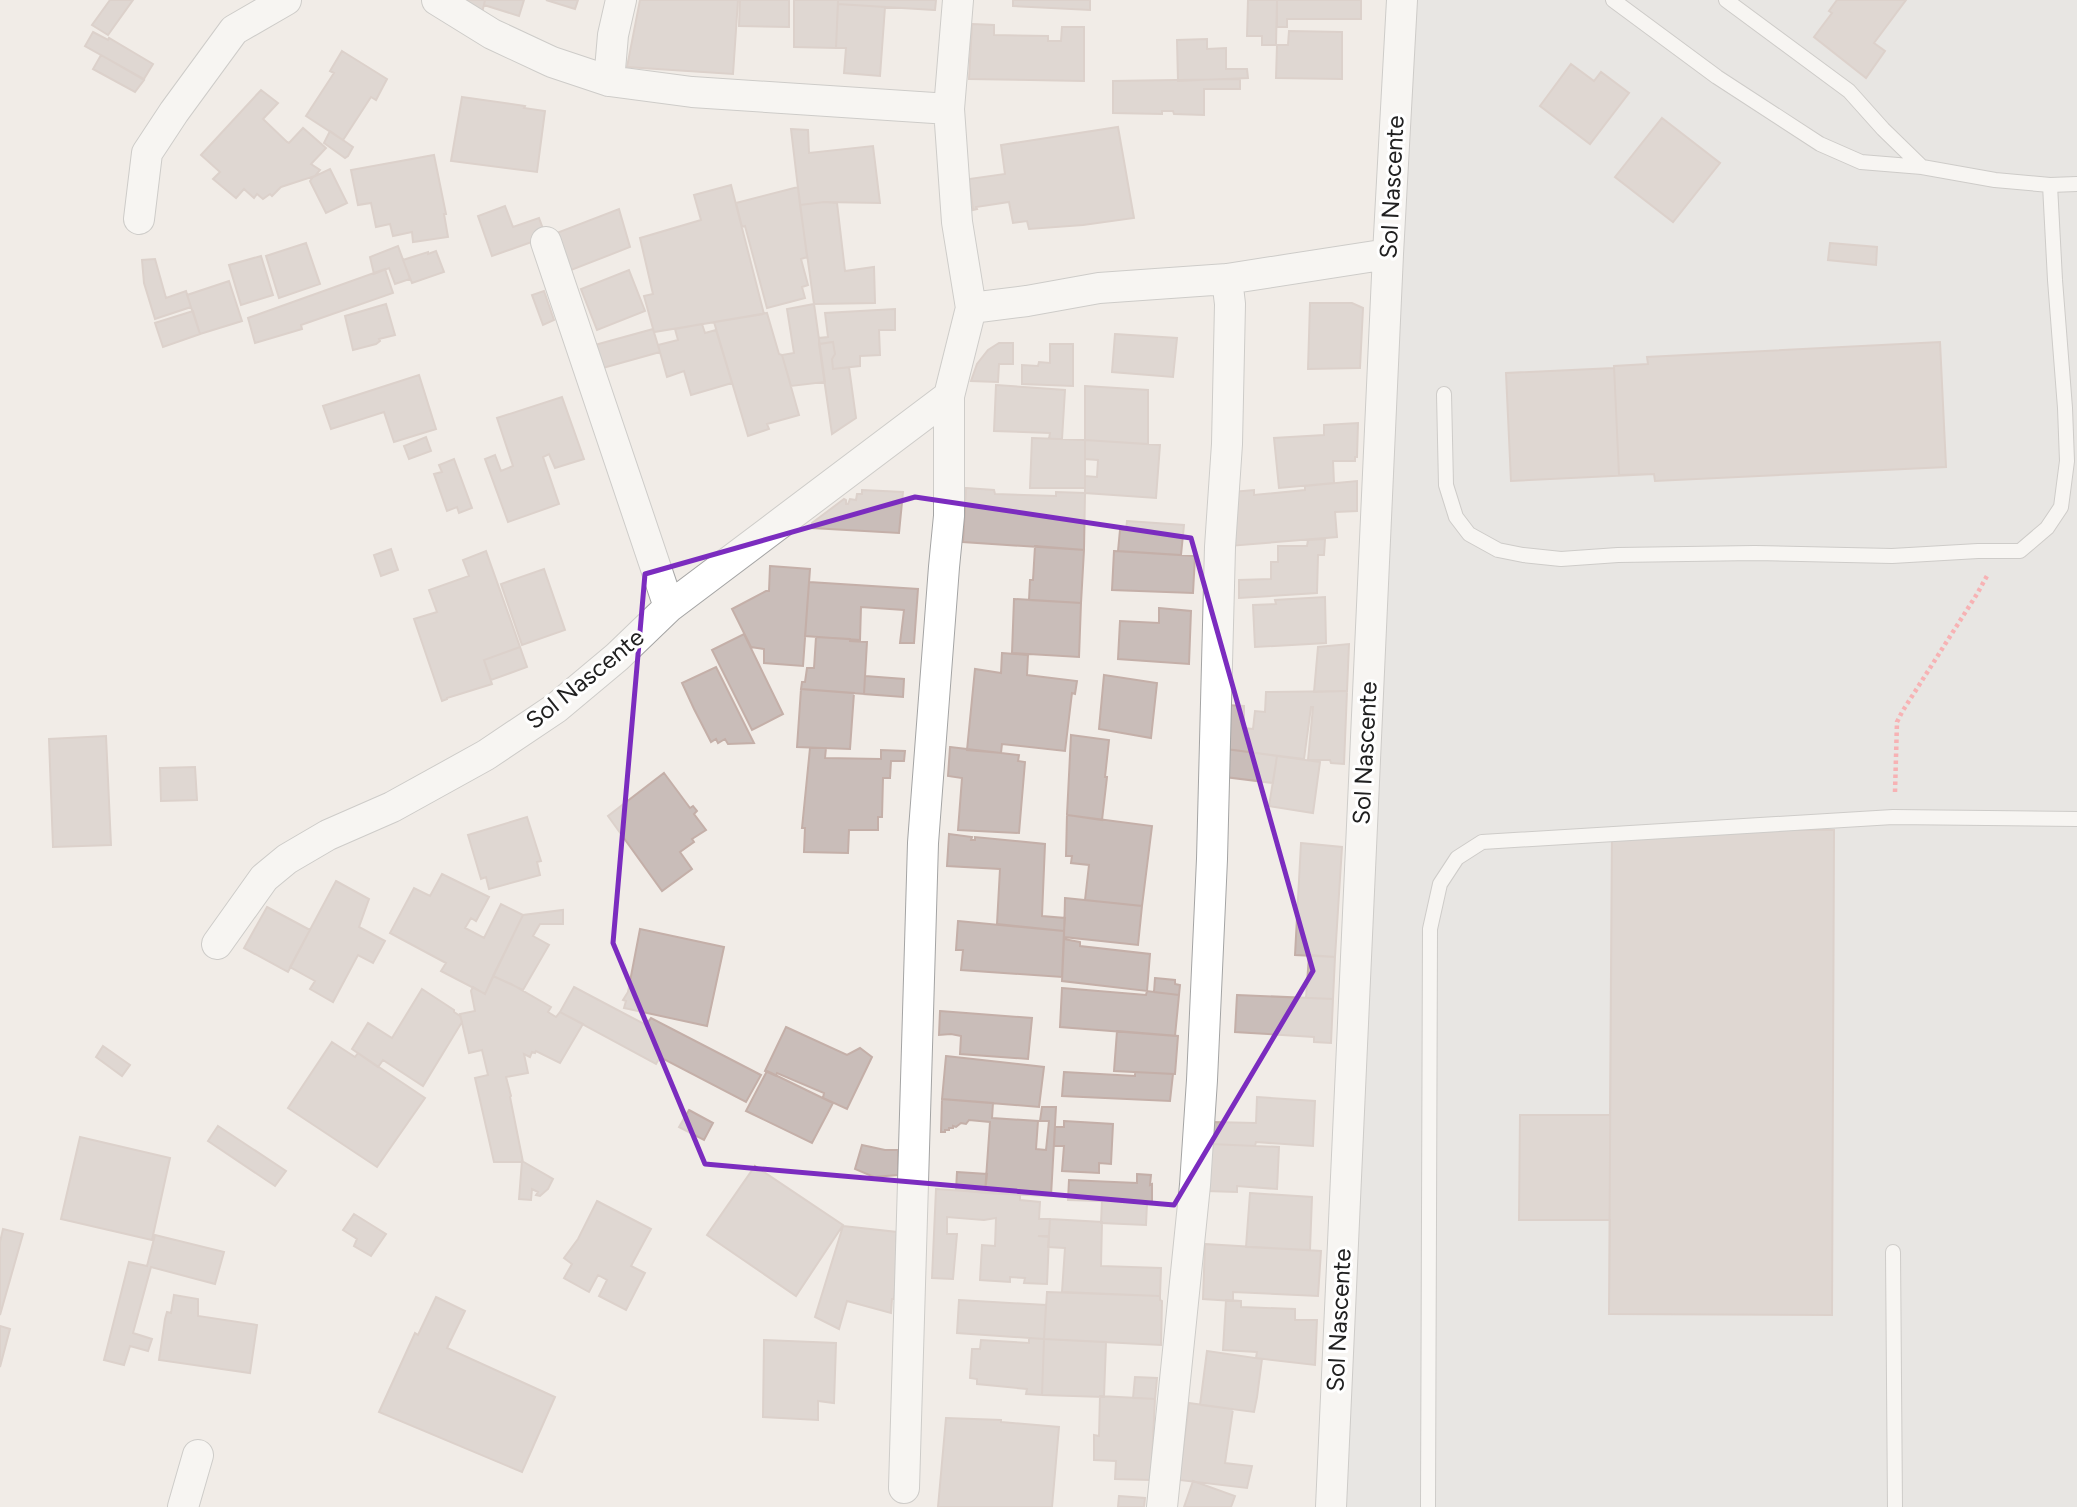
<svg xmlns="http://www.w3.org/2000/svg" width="2077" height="1507" font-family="Figtree,sans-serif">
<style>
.residential{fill:#dedddd}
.building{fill:#c9bdb9;stroke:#c4afa8;stroke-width:2}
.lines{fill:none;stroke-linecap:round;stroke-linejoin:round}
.service-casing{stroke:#a4a4a4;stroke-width:16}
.minor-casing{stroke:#a4a4a4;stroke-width:32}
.path{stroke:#ff6a75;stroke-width:4.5;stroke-dasharray:3.5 3.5;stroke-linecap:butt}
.service{stroke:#fff;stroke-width:14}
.minor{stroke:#fff;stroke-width:30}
.marked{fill:none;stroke:#7b2cbf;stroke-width:5;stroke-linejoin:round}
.labels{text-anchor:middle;stroke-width:6;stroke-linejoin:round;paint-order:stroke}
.street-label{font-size:24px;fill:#202020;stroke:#fff}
</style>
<rect width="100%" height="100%" fill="#f1ece7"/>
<!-- residential -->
<path class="residential" d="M 1410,0 L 2077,0 L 2077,1507 L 1322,1507 Z"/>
<!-- building -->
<path class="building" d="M 110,0 L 133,0 L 108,35 L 92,25 Z
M 435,0 L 485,0 L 480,22 Z
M 485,0 L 524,0 L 519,16 L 484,5 Z
M 546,0 L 578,0 L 575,9 Z
M 640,0 L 738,0 L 733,74 L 627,67 Z
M 740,0 L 789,0 L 789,27 L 739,26 Z
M 794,0 L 838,0 L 836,48 L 794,47 Z
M 838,0 L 936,0 L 935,10 L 934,10 L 838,4 Z
M 1013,0 L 1090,0 L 1090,10 L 1013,6 Z
M 1248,0 L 1277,0 L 1276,45 L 1262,45 L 1262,36 L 1247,36 Z
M 1277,0 L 1361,0 L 1361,19 L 1287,19 L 1287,27 L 1277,27 Z
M 1837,0 L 1906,0 L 1874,43 L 1885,51 L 1866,78 L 1814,37 L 1832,13 L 1829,11 Z
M 838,4 L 885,7 L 880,76 L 844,73 L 846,48 L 836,48 Z
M 972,24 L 994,25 L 994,35 L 1048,36 L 1048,41 L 1061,41 L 1062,27 L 1084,27 L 1084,81 L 969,79 Z
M 1289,31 L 1342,32 L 1342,79 L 1276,78 L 1277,45 L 1288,45 Z
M 93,32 L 108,40 L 109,38 L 153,64 L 144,79 L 85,46 Z
M 1207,39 L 1207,49 L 1226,48 L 1226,69 L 1247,69 L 1248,78 L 1178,81 L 1177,40 Z
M 342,51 L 387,79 L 376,100 L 371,97 L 343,140 L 306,116 L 334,73 L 330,71 Z
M 101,55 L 144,80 L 135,92 L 93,69 Z
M 1571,64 L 1594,81 L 1601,72 L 1629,93 L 1590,144 L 1540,106 Z
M 1240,79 L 1240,89 L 1204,89 L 1204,115 L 1174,114 L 1173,111 L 1162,111 L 1162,114 L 1113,113 L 1113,81 Z
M 261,90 L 278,103 L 263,119 L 287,142 L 289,143 L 303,128 L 326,148 L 311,164 L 320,170 L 315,176 L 281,187 L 272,196 L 270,194 L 263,199 L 257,194 L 254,198 L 244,189 L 236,198 L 213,179 L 220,172 L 201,155 Z
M 462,97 L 525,106 L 524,108 L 545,111 L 537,172 L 451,161 Z
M 1662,118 L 1720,163 L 1673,222 L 1615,177 Z
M 1118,127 L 1134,218 L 1083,225 L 1029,229 L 1027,221 L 1013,223 L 1009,202 L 976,207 L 977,209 L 973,210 L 969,179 L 1005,174 L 1001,145 Z
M 791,129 L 808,130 L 809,153 L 873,146 L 880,203 L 824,202 L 800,205 Z
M 330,131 L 353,147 L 348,156 L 345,158 L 324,143 Z
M 434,155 L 446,214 L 444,214 L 448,237 L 413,242 L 412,232 L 393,236 L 390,224 L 376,227 L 371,203 L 358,205 L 351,170 Z
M 330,169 L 347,203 L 326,213 L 310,181 L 313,177 Z
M 731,185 L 764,314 L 654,332 L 644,296 L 653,294 L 640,238 L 701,220 L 694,195 Z
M 798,187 L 807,257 L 801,259 L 808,285 L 802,287 L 805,298 L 767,308 L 745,226 L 742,227 L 736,203 Z
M 824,202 L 837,203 L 845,271 L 874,267 L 875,303 L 814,304 L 800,205 Z
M 505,206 L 513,227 L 539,218 L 546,237 L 492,256 L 478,216 Z
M 619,209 L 630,247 L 566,272 L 554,234 Z
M 306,243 L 320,284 L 279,298 L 266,256 Z
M 1830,243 L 1877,247 L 1876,265 L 1828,260 Z
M 398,246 L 410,279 L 395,284 L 389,268 L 374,274 L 370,257 Z
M 436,251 L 444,272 L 412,283 L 403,260 L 428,252 L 428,254 Z
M 261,256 L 273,295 L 241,305 L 229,265 Z
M 155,259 L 166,298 L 186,291 L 191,307 L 155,319 L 144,283 L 142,260 Z
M 385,269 L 393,293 L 301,325 L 302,329 L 255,343 L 248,318 Z
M 629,270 L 645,311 L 597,330 L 581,289 Z
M 229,281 L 242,321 L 200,334 L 187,295 Z
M 544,291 L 554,320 L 543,325 L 532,295 Z
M 1310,303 L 1352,303 L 1363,308 L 1360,368 L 1308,369 Z
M 386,304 L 395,335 L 379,339 L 380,341 L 376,344 L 353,350 L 345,316 Z
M 814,304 L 825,382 L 791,386 L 782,355 L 794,353 L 787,309 Z
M 895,309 L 895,330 L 879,330 L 880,355 L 860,356 L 860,366 L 833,369 L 832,359 L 835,354 L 833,342 L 819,344 L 819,338 L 828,337 L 825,313 Z
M 193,311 L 200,334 L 163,347 L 155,323 Z
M 767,313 L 779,354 L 782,355 L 799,415 L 767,424 L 769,429 L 748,436 L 714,322 Z
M 702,324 L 705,333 L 716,330 L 732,383 L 691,395 L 684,371 L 667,377 L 658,345 L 678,340 L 675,329 Z
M 653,329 L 660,352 L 592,371 L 584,348 Z
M 1115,334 L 1177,338 L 1173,377 L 1112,372 Z
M 833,342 L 835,354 L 832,359 L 833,369 L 849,367 L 856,418 L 832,434 L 819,344 Z
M 1940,342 L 1946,467 L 1655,481 L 1654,474 L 1511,481 L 1506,373 L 1614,368 L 1614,366 L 1648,364 L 1647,357 Z
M 1940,342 L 1946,467 L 1655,481 L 1654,474 L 1619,475 L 1614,366 L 1648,364 L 1647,357 Z
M 999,343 L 1013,343 L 1013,364 L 999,364 L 998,382 L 971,381 L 977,364 L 988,350 Z
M 1050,344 L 1073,344 L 1073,386 L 1022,384 L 1022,365 L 1038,366 L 1039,362 L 1050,363 Z
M 419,375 L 436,429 L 394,442 L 384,412 L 331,429 L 323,406 Z
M 996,385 L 1065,390 L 1062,439 L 1049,439 L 1050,433 L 994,431 Z
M 1085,386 L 1148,390 L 1148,444 L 1085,440 Z
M 562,397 L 584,459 L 555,468 L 549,454 L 543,457 L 559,504 L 508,522 L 485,459 L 495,455 L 501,471 L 513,466 L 497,418 Z
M 1358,423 L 1357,457 L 1355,457 L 1355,461 L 1333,461 L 1334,483 L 1279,488 L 1274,438 L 1324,435 L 1324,425 Z
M 426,437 L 431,451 L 409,459 L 404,446 Z
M 1032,438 L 1085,440 L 1085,488 L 1030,488 Z
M 1085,440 L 1160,445 L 1156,498 L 1085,493 L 1085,476 L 1097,477 L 1098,460 L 1085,459 Z
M 454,459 L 472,508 L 459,513 L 457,507 L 447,511 L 434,474 L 442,472 L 439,465 Z
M 1357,481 L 1357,511 L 1335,512 L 1337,537 L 1229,546 L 1232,492 L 1254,490 L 1254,495 L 1305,490 L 1305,486 Z
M 966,488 L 994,490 L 995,494 L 1056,496 L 1056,492 L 1085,493 L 1084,550 L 963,542 Z
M 862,490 L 903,492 L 899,533 L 812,528 L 812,523 L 844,499 L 846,500 L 846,504 L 848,504 L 850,499 L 856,500 L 857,494 L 862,494 Z
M 1127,521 L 1184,525 L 1181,555 L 1118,551 L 1120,530 L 1126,530 Z
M 1325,539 L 1324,555 L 1318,555 L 1317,593 L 1239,598 L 1239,580 L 1271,579 L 1271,562 L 1278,562 L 1278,546 L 1307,546 L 1308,540 Z
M 1035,546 L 1084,550 L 1081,603 L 1029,600 L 1030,580 L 1033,580 Z
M 391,549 L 398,570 L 381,576 L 374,555 Z
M 486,551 L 520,647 L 484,660 L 492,684 L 447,698 L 447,699 L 442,701 L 414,619 L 437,612 L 429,590 L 469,576 L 463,560 Z
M 1114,551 L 1195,556 L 1193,593 L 1112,590 Z
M 770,566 L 810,569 L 803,666 L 764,663 L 764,649 L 751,647 L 732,609 L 766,591 L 769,591 Z
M 544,569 L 565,630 L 522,645 L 501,584 Z
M 809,582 L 918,589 L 914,643 L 900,643 L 904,610 L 861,607 L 860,640 L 805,636 Z
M 1325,597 L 1326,643 L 1255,647 L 1253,605 L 1276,604 L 1275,600 Z
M 1014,599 L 1081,603 L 1079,657 L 1012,653 Z
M 1159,608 L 1191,611 L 1189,664 L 1118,659 L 1120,621 L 1159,623 Z
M 744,634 L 783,714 L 752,730 L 712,650 Z
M 816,637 L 850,639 L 850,641 L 867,642 L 864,694 L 801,689 L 802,682 L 805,682 L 807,668 L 814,668 Z
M 1349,644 L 1347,691 L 1314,692 L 1318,647 Z
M 520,647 L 527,667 L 491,680 L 484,660 Z
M 1002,653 L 1028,655 L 1027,675 L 1077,681 L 1075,694 L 1072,693 L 1065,751 L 1002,744 L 1001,753 L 967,750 L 975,669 L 1001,673 Z
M 716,667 L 754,743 L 728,744 L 725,739 L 718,743 L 716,739 L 711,742 L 694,709 L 682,683 Z
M 1104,675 L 1157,683 L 1151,738 L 1099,729 Z
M 865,676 L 904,679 L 903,697 L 864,694 Z
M 801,689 L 854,693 L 850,749 L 797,747 Z
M 1347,691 L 1344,764 L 1331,763 L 1330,760 L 1308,760 L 1313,707 L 1311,707 L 1304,759 L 1226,749 L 1226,705 L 1244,706 L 1244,728 L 1253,729 L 1255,711 L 1265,712 L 1266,692 Z
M 1071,735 L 1109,740 L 1105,777 L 1107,777 L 1102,820 L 1067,815 Z
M 106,736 L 111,845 L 53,847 L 49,739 Z
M 950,747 L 1019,755 L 1018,761 L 1025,762 L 1019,833 L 958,830 L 962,778 L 948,776 Z
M 810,748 L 826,748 L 825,758 L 881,759 L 881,750 L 905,751 L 904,761 L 891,761 L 890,778 L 883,778 L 882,817 L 878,817 L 878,830 L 849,830 L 848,853 L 804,852 L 805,828 L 802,828 Z
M 1226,749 L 1277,756 L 1273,783 L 1225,777 Z
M 1277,756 L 1320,762 L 1313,813 L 1269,806 Z
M 195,767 L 197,800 L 161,801 L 160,768 Z
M 664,773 L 690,808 L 693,806 L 697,811 L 694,814 L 706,830 L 692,839 L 694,842 L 680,852 L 692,869 L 662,891 L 608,816 Z
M 1067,815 L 1152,826 L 1142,906 L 1085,900 L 1089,865 L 1071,863 L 1072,856 L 1066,856 Z
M 527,817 L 541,861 L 537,862 L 540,875 L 489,889 L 486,877 L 481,879 L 468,835 Z
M 1612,829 L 1834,830 L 1832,1315 L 1609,1314 L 1610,1220 L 1519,1220 L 1520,1115 L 1610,1115 Z
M 1612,829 L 1834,830 L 1832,1315 L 1609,1314 Z
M 949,834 L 972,837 L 971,840 L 975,840 L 975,837 L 1045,844 L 1042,916 L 1065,918 L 1064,931 L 997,924 L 1000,869 L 947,866 Z
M 1301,843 L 1342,847 L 1335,957 L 1295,955 Z
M 442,874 L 489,897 L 476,921 L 471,918 L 465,928 L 484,938 L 501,904 L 523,915 L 485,994 L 441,971 L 446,963 L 390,933 L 414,888 L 430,896 Z
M 336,881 L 369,899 L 359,927 L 385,941 L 373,963 L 358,955 L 333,1002 L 310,989 L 315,981 L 290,967 Z
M 1065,898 L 1142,906 L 1138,945 L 1064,937 Z
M 267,907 L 310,930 L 288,972 L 244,948 Z
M 563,910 L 563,924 L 540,924 L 533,936 L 549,945 L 523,990 L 493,976 L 523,915 Z
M 958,921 L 1064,931 L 1062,977 L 961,970 L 963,950 L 956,950 Z
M 640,929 L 724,947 L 707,1026 L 624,1008 L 626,1001 L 623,1000 L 628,992 Z
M 1064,939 L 1080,942 L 1080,946 L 1150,954 L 1147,991 L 1062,981 Z
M 1309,955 L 1335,957 L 1333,999 L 1306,998 Z
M 493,976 L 511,984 L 551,1007 L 548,1012 L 556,1017 L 560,1012 L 583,1024 L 560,1063 L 536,1051 L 535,1053 L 532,1052 L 530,1057 L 524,1054 L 528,1073 L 506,1077 L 511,1096 L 510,1097 L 523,1162 L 494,1162 L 475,1078 L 488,1075 L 482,1050 L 469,1053 L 460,1014 L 475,1011 L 471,991 L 473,987 L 485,994 Z
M 1155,978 L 1175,980 L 1175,984 L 1180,985 L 1179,995 L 1154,992 Z
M 574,987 L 646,1025 L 651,1018 L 761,1075 L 746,1102 L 660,1057 L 656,1064 L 560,1012 Z
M 1062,988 L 1146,995 L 1147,991 L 1179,995 L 1175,1036 L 1060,1027 Z
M 422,989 L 454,1010 L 454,1012 L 460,1016 L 462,1022 L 423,1086 L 383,1060 L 378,1067 L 352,1049 L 368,1023 L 392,1038 Z
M 1237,995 L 1333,999 L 1331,1043 L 1314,1042 L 1314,1037 L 1235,1032 Z
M 940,1011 L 1032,1018 L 1028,1059 L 960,1054 L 961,1036 L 951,1034 L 939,1035 Z
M 786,1027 L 847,1055 L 860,1048 L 872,1057 L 847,1109 L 823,1098 L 824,1093 L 777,1073 L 776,1076 L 765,1071 Z
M 1117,1031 L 1178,1036 L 1175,1074 L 1114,1071 Z
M 332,1042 L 355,1057 L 358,1053 L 425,1098 L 377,1167 L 288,1108 Z
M 103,1046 L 130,1065 L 122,1076 L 96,1057 Z
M 946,1056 L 1044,1067 L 1039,1107 L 942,1099 Z
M 767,1071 L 833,1103 L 812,1143 L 746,1111 Z
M 1064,1072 L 1135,1076 L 1135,1072 L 1173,1074 L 1170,1101 L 1062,1096 Z
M 1257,1097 L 1315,1101 L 1313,1146 L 1256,1142 L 1255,1146 L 1211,1144 L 1212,1122 L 1256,1123 Z
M 942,1099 L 993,1103 L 992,1118 L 1038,1121 L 1036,1149 L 1046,1150 L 1049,1121 L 1040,1121 L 1042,1107 L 1056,1107 L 1051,1196 L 985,1193 L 990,1122 L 969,1120 L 966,1124 L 961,1123 L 956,1127 L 953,1126 L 953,1128 L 949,1128 L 949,1130 L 945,1130 L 945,1132 L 941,1132 Z
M 689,1110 L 713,1123 L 704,1140 L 679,1127 Z
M 1064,1121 L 1113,1124 L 1111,1164 L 1099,1163 L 1099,1173 L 1062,1171 L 1064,1146 L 1054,1146 L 1055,1127 L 1064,1127 Z
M 218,1126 L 286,1171 L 275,1186 L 208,1141 Z
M 80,1137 L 170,1158 L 152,1240 L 61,1219 Z
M 1211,1144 L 1279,1147 L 1277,1189 L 1237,1186 L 1237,1192 L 1206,1191 Z
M 862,1145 L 885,1150 L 898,1150 L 898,1175 L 874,1177 L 855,1169 Z
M 522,1161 L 553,1179 L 548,1189 L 540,1196 L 536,1195 L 538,1192 L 532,1189 L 531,1200 L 519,1199 Z
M 755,1166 L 843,1225 L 796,1296 L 707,1235 Z
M 957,1172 L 987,1174 L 985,1193 L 956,1190 Z
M 1137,1174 L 1151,1175 L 1150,1185 L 1152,1184 L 1152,1202 L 1147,1203 L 1146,1225 L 1101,1223 L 1102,1201 L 1068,1200 L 1069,1180 L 1137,1183 Z
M 936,1189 L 1020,1195 L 1020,1200 L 1040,1202 L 1039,1219 L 1050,1219 L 1049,1236 L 1038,1236 L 1049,1237 L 1047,1284 L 1024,1283 L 1025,1278 L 1010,1277 L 1010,1282 L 980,1280 L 982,1245 L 995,1246 L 996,1218 L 984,1220 L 947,1217 L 947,1234 L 957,1234 L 953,1279 L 932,1278 Z
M 1250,1193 L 1312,1197 L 1310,1250 L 1246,1247 Z
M 597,1201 L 651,1229 L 631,1266 L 645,1273 L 626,1310 L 599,1296 L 607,1280 L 598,1275 L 589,1292 L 564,1278 L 572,1264 L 564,1258 L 578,1239 Z
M 354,1214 L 386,1234 L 371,1256 L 354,1246 L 357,1239 L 343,1230 Z
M 1050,1219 L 1102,1222 L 1101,1266 L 1161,1268 L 1160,1296 L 1062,1292 L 1065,1248 L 1048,1247 Z
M 843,1226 L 897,1232 L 896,1241 L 899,1241 L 894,1299 L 892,1299 L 891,1313 L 847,1301 L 839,1329 L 815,1317 Z
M 3,1229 L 23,1234 L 0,1315 L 0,1242 Z
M 155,1235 L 224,1252 L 215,1284 L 151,1267 L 133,1333 L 152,1339 L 148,1351 L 130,1346 L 124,1365 L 104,1360 L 129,1262 L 147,1266 Z
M 1205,1244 L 1321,1251 L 1318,1296 L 1233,1292 L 1233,1301 L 1203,1299 Z
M 1047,1292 L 1160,1296 L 1160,1300 L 1162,1301 L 1161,1345 L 1044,1339 Z
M 174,1295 L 198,1299 L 198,1316 L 257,1325 L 250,1373 L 159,1360 L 165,1319 L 167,1312 L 171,1313 Z
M 436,1297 L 465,1311 L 447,1348 L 555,1397 L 522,1472 L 379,1412 L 415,1333 L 418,1335 Z
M 959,1300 L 1046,1305 L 1044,1339 L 957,1333 Z
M 1226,1300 L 1241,1301 L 1241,1307 L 1295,1309 L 1295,1320 L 1317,1320 L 1315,1365 L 1256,1358 L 1257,1352 L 1223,1350 Z
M 0,1326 L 10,1329 L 0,1367 Z
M 1029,1338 L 1044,1339 L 1042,1395 L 1026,1394 L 1027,1389 L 977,1384 L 977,1379 L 970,1378 L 972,1349 L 980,1349 L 981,1340 L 1029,1343 Z
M 1044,1339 L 1106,1342 L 1104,1397 L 1042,1395 Z
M 764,1340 L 836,1343 L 834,1403 L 818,1401 L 818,1420 L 763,1417 Z
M 1207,1351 L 1262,1359 L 1257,1397 L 1254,1412 L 1200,1405 Z
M 1135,1377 L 1157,1378 L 1155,1399 L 1133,1398 Z
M 1100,1396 L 1155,1399 L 1151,1480 L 1115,1479 L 1116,1461 L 1094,1460 L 1094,1435 L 1099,1436 Z
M 1189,1403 L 1233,1409 L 1225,1463 L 1252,1466 L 1247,1488 L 1179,1480 Z
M 946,1418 L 1001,1420 L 1001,1422 L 1059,1427 L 1052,1507 L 938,1507 Z
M 1193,1481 L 1235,1496 L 1231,1507 L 1184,1507 Z
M 1119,1496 L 1145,1498 L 1144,1507 L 1118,1507 Z"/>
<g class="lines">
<defs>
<path id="service" d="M 1613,0 L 1717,77 L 1820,144 L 1861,162 L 1922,167 L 1995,180 L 2050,185 L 2077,184
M 1726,0 L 1849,91 L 1883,129 L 1922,167
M 1444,394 L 1446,485 L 1456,517 L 1469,534 L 1498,550 L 1523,555 L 1561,559 L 1618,555 L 1755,553 L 1892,556 L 1978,551 L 2020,551 L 2047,528 L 2061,507 L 2067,461 L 2065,408 L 2055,280 L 2050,185
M 1893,1252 L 1895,1507
M 1428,1507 L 1430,929 L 1440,884 L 1457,858 L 1482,842 L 1893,817 L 2077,819"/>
<path id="minor" d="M 437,0 L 492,34 L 552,62 L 609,81 L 692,92 L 949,109
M 609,81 L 613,35 L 621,0
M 139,219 L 147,153 L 174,112 L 234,30 L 286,0
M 546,242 L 669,607
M 971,308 L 1027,301 L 1099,288 L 1227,279 L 1388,254
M 217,944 L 264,878 L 287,859 L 328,835 L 392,807 L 486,755 L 556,708 L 617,657 L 669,607 L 949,396
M 904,1488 L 923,843 L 944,567 L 949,516 L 949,396 L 971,308 L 957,222 L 949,109 L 958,0
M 183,1507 L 198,1455
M 1162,1507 L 1195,1185 L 1202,1080 L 1212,859 L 1220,547 L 1227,444 L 1230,304 L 1227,279
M 1331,1507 L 1388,254 L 1402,0"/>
</defs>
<!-- service casing -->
<use href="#service" class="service-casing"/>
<!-- minor casing -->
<use href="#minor" class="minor-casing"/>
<!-- path -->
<path class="path" d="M 1895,792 L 1897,722 L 1902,712 L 1977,594 L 1988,574"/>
<!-- service -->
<use href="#service" class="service"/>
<!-- minor -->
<use href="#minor" class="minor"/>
</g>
<!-- marked area -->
<path d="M0 0H2077V1507H0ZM 915,497 L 1191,538 L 1313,971 L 1174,1205 L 705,1164 L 613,943 L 645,574 Z" fill="#f1ece7" fill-opacity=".55" fill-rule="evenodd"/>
<path class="marked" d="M 915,497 L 1191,538 L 1313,971 L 1174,1205 L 705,1164 L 613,943 L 645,574 Z"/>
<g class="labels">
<!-- street labels -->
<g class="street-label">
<text transform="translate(1392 187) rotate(-87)" y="8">Sol Nascente</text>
<text transform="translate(585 679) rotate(-39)" y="8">Sol Nascente</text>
<text transform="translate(1365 753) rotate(-87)" y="8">Sol Nascente</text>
<text transform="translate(1339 1320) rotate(-87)" y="8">Sol Nascente</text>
</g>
</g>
</svg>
